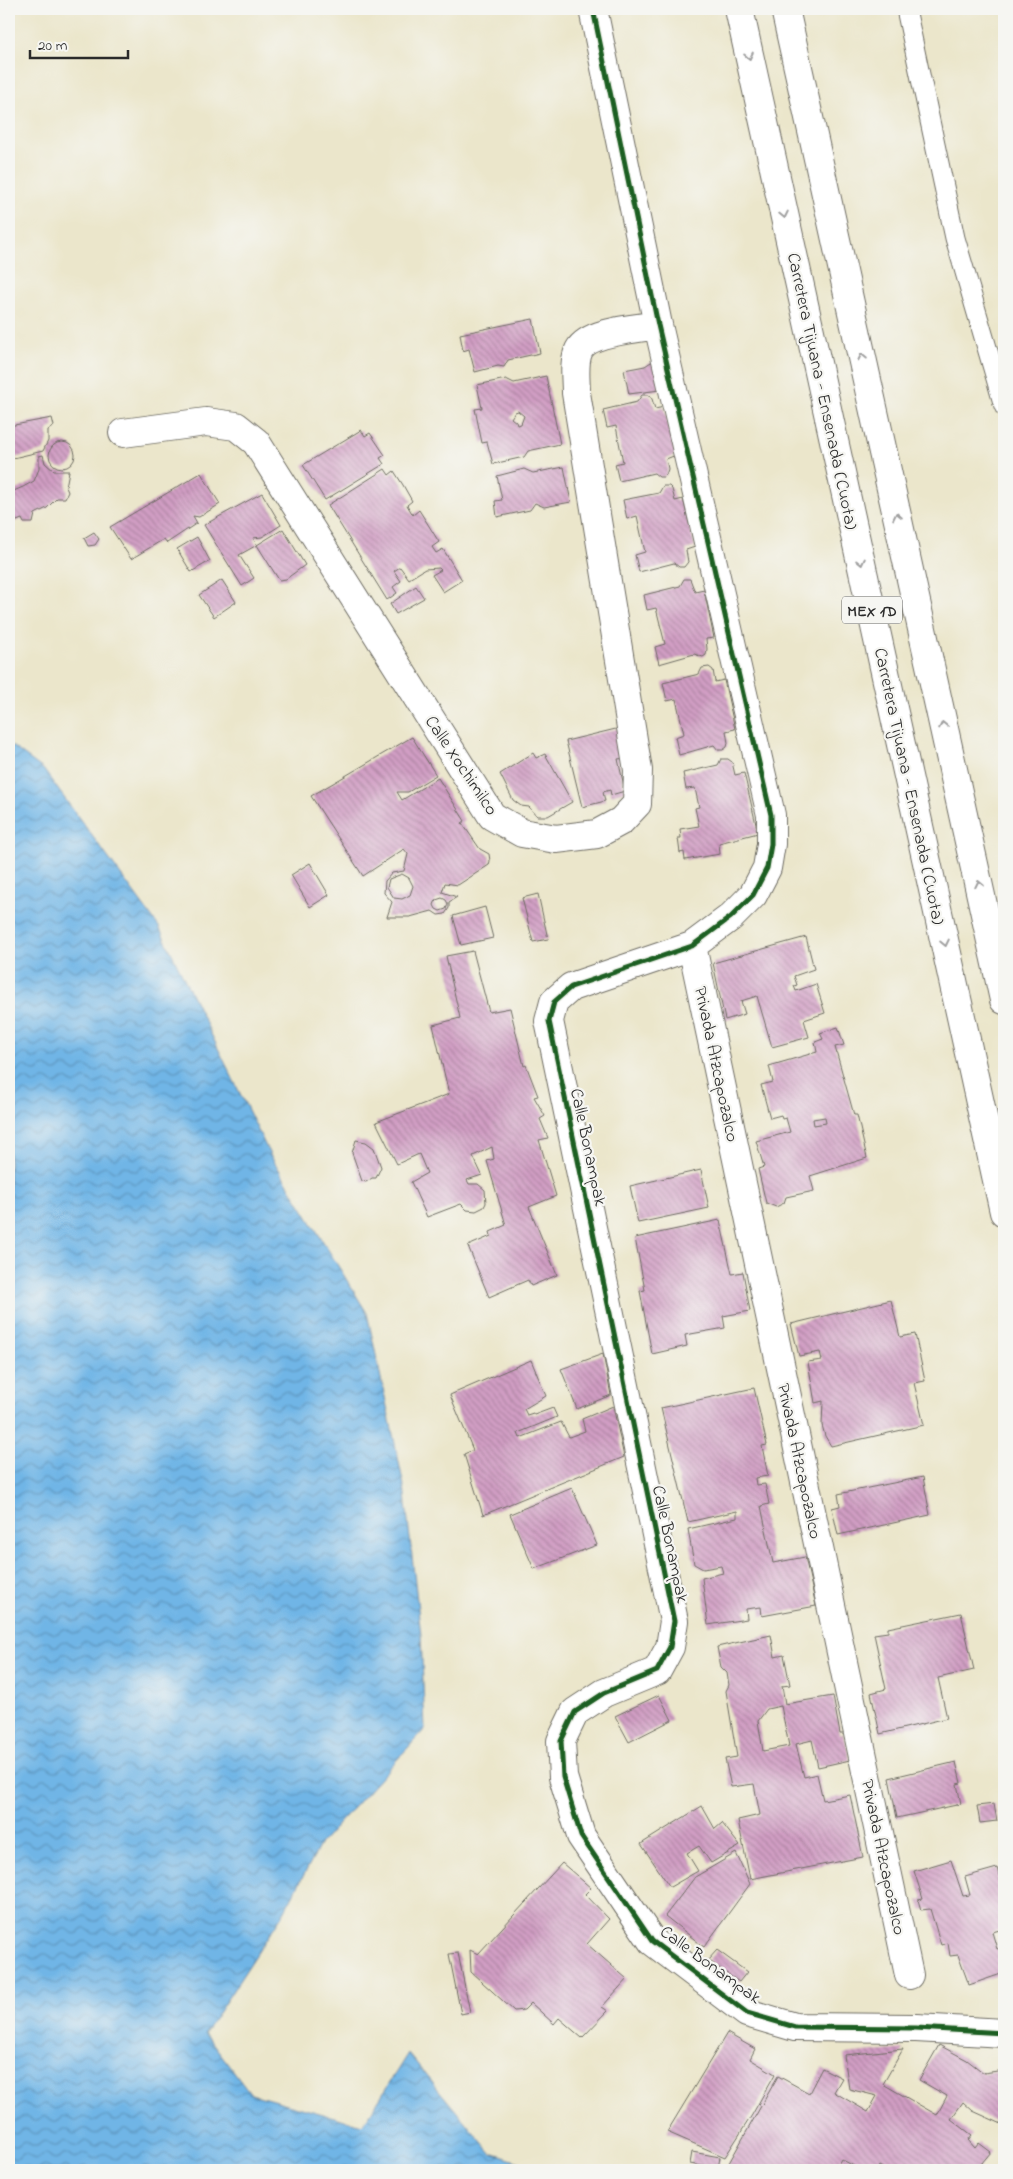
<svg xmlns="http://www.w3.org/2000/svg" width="1013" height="2179" font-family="'Indie Flower',sans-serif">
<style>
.water{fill:url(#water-waves);stroke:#4e7088}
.building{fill:url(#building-back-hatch);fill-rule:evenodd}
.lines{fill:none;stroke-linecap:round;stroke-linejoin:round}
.lane-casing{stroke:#6e6c63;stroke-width:21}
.street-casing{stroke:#6e6c63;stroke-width:30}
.highway-casing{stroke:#6e6c63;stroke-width:30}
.lane{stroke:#fff;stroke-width:19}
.street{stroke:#fff;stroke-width:28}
.highway{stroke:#fff;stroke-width:28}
.cycleway-casing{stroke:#f6f6f2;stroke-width:8}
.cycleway{stroke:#1b5e20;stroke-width:5}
.oneway{stroke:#a0a0a0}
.labels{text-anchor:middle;stroke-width:4.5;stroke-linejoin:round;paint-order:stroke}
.shield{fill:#f6f6f2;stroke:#686867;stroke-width:1}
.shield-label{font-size:16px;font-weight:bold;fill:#2b2b2b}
.street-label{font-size:18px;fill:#2b2b2b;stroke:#f6f6f2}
</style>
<defs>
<pattern id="water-waves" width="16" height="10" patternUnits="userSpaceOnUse" patternTransform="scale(1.25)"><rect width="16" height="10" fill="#70b5e6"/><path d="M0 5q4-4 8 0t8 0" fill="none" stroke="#5c93bb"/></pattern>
<pattern id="building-back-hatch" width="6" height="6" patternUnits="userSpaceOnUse" patternTransform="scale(1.25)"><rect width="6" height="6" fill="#d19ec4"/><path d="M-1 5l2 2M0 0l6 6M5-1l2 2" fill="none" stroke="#aa819f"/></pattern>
</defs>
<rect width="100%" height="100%" fill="#f6f6f2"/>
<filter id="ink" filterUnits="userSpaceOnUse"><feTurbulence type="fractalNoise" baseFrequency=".02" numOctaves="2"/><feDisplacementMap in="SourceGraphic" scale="10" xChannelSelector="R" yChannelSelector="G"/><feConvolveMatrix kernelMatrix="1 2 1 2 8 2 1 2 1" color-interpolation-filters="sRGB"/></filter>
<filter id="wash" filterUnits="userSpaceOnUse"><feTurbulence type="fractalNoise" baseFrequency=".0096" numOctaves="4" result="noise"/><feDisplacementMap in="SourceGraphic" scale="20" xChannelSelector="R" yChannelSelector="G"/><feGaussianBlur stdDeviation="1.12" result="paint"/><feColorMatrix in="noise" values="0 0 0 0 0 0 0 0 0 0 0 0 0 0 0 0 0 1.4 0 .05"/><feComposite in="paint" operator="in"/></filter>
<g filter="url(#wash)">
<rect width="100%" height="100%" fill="#ebe6cb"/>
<!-- water -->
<path class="water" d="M 9,744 L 43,769 L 159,927 L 270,1155 L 367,1313 L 404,1486 L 421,1635 L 425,1729 L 321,1843 L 284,1912 L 205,2033 L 251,2094 L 363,2125 L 408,2053 L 491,2153 L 544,2170 L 9,2170 Z"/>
<g id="blocks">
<!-- building -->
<path class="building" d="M 533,319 L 540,353 L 508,360 L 504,367 L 498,366 L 475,372 L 469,349 L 463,351 L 460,334 Z
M 651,362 L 657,364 L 660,390 L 629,394 L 624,370 L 645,366 Z
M 546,376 L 560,444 L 528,451 L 524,457 L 493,464 L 487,442 L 482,443 L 475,409 L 482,408 L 477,385 L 506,379 L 514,383 ZM 518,411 L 524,416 L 521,424 L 517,425 L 516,422 L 511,418 L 515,412 Z
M 642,395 L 649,395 L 652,399 L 655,409 L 664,407 L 676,455 L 666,459 L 668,469 L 666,475 L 663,477 L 659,477 L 654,473 L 619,481 L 615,464 L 623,462 L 619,442 L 616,426 L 607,428 L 603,410 L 637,402 Z
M 52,418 L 54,426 L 48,430 L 48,441 L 43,451 L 9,459 L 9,426 Z
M 361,430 L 365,436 L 370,433 L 385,455 L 380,458 L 384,464 L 325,500 L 303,465 Z
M49 455a13 13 0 1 1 26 0a13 13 0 1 1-26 0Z
M 43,455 L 45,463 L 54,471 L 69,471 L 66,487 L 68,492 L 65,498 L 57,498 L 47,508 L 35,514 L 33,523 L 24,523 L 22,519 L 9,524 L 9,493 L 23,487 L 34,481 L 39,469 L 39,456 Z
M 564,467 L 571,502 L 544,507 L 535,503 L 530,510 L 497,517 L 495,501 L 502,500 L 497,476 L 524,469 L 533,473 Z
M 385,469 L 389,475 L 394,471 L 403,485 L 412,501 L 407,505 L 413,515 L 419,510 L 439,542 L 432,547 L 436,553 L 443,549 L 462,580 L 443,592 L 432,575 L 441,570 L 439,568 L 425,569 L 409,579 L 400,567 L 394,571 L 401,581 L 393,587 L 397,593 L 387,600 L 328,505 Z
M 201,473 L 220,504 L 199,517 L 193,516 L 197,523 L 167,543 L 164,539 L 131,559 L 110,527 Z
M 663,486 L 669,486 L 672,489 L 675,501 L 683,499 L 695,547 L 686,550 L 688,562 L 684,567 L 679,567 L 674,563 L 639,572 L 635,555 L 645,552 L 637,516 L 627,519 L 623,500 L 659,493 Z
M 262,493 L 281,525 L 262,537 L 253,538 L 257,545 L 283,529 L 305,565 L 286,579 L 279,580 L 257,545 L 239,555 L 254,578 L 242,586 L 204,525 Z
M 94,532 L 99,539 L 95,545 L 88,546 L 84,538 Z
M 197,537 L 210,561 L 191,572 L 177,549 Z
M 684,579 L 690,579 L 695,592 L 704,590 L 714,638 L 706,639 L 707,649 L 706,655 L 703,657 L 694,654 L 659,664 L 655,647 L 665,644 L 656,608 L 647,610 L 644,595 L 680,586 Z
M 222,580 L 236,602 L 214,617 L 199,595 Z
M 416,586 L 424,598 L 396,614 L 390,604 Z
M 709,667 L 713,670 L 715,682 L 724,680 L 735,729 L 726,731 L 728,743 L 727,747 L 723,750 L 718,750 L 714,745 L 679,755 L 675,737 L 684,734 L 676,699 L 667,701 L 663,683 L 699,674 L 702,668 Z
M 620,728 L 626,758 L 618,759 L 625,791 L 611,795 L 610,790 L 603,792 L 605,801 L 582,807 L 566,741 Z
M 412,737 L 436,775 L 408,792 L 397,792 L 402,800 L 438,778 L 465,821 L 462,823 L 480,849 L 489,854 L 490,861 L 489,865 L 458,885 L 445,883 L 442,892 L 457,897 L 449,902 L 449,908 L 445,914 L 438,915 L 432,911 L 410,917 L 387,917 L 392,902 L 384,893 L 385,881 L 392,873 L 404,871 L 408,854 L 404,849 L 363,876 L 311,796 ZM 402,874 L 409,878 L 413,886 L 410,895 L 402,899 L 394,898 L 387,887 L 389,879 ZM 442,898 L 446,900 L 448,904 L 446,909 L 440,911 L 436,909 L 434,905 L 436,900 Z
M 533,753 L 536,758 L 545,754 L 572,802 L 548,816 L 537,816 L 529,807 L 521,806 L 513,800 L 500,774 Z
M 721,759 L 728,759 L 732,762 L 735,775 L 744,773 L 758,833 L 719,843 L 720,854 L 685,860 L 684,852 L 680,853 L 678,838 L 681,838 L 680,829 L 699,826 L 695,808 L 699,807 L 695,788 L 686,789 L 683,773 L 718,765 Z
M 310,863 L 329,895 L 310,907 L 291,875 Z
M 538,894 L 548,939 L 533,942 L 522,898 Z
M 485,907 L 493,938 L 461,945 L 453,916 Z
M 806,937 L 814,969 L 794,976 L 797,985 L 794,986 L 796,991 L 816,984 L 825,1013 L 804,1020 L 809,1037 L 772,1047 L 757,996 L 741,1001 L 745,1014 L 725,1020 L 713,963 Z
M 473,951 L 489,1012 L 510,1008 L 524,1066 L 526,1065 L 538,1096 L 534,1097 L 545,1116 L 540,1119 L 548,1138 L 539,1140 L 556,1196 L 529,1207 L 557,1275 L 531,1286 L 528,1280 L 489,1297 L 468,1246 L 491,1236 L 490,1232 L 506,1225 L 487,1161 L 494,1159 L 492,1147 L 473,1156 L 482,1175 L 467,1180 L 469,1184 L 478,1184 L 485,1190 L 486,1203 L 484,1207 L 476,1211 L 467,1210 L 461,1204 L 427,1217 L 411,1182 L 427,1173 L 419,1154 L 397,1164 L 376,1122 L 449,1094 L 433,1025 L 460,1018 L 446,956 Z
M 838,1027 L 844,1045 L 835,1047 L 854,1115 L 857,1115 L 867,1158 L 810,1176 L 814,1191 L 786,1197 L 784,1203 L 776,1207 L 766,1203 L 758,1169 L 764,1167 L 756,1141 L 790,1132 L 786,1118 L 782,1119 L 781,1115 L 770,1118 L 761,1085 L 773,1082 L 769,1066 L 817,1052 L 815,1042 L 823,1039 L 820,1033 ZM 825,1117 L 826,1123 L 814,1125 L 813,1119 Z
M 356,1140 L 366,1142 L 374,1148 L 381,1167 L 376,1178 L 372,1178 L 366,1182 L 362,1181 L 352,1153 Z
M 701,1170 L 709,1208 L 638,1223 L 630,1186 Z
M 720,1220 L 732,1274 L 743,1272 L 750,1311 L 723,1316 L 725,1328 L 685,1335 L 687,1346 L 652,1354 L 640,1291 L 645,1290 L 635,1238 Z
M 891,1300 L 900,1337 L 915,1334 L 925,1381 L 914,1383 L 924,1425 L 831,1446 L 825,1436 L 822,1425 L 823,1401 L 815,1403 L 808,1362 L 822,1360 L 820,1352 L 799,1356 L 791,1324 Z
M 603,1354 L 611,1395 L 577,1409 L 561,1369 Z
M 531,1360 L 546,1396 L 524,1409 L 527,1415 L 533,1413 L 534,1415 L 553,1408 L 557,1417 L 518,1433 L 520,1438 L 561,1422 L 569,1437 L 585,1431 L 582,1419 L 613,1406 L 624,1457 L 483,1515 L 464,1454 L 473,1450 L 450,1395 Z
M 754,1388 L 767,1445 L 762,1446 L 768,1476 L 755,1478 L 756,1485 L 765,1484 L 769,1504 L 761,1506 L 773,1563 L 805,1557 L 816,1606 L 762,1616 L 761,1607 L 746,1609 L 747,1619 L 708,1625 L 702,1578 L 723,1573 L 721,1566 L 703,1569 L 694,1564 L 688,1529 L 737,1518 L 737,1511 L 688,1522 L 661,1408 Z
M 923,1477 L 930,1515 L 838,1535 L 832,1508 L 840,1506 L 838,1494 Z
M 572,1488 L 597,1545 L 534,1569 L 510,1514 Z
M 961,1613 L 974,1670 L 938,1678 L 947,1718 L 880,1734 L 871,1693 L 886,1689 L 874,1634 L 888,1632 L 888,1628 Z
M 771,1635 L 775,1657 L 784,1655 L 790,1685 L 782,1686 L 785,1704 L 833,1696 L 840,1734 L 844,1734 L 850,1760 L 818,1767 L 812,1740 L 796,1744 L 804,1777 L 817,1774 L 823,1800 L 850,1795 L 863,1857 L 750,1879 L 738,1820 L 760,1815 L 754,1784 L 731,1787 L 725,1759 L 737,1757 L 726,1691 L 729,1685 L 727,1673 L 721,1667 L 717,1647 ZM 781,1706 L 789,1746 L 763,1751 L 758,1721 L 767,1709 Z
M 659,1695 L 672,1720 L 629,1742 L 615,1716 Z
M 956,1762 L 961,1783 L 957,1784 L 961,1804 L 897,1818 L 889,1778 Z
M 994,1804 L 997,1821 L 980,1823 L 977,1806 Z
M 702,1806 L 715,1829 L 722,1823 L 740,1846 L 711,1863 L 699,1846 L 687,1853 L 698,1871 L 670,1887 L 641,1844 Z
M 736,1853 L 750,1884 L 704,1947 L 665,1916 L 695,1877 Z
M 951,1860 L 963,1896 L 970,1895 L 965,1877 L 997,1868 L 1004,1893 L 1004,1929 L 992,1932 L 997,1949 L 1004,1947 L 1004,1973 L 969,1985 L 958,1955 L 950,1956 L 948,1943 L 941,1945 L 930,1909 L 921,1910 L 918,1900 L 923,1899 L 914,1871 Z
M 562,1863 L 591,1888 L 585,1894 L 609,1919 L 587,1944 L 627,1979 L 602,2007 L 608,2011 L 582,2038 L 559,2018 L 554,2024 L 531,2003 L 524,2010 L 514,2011 L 471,1972 L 470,1950 L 478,1954 Z
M 717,1950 L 747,1972 L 739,1982 L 708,1960 Z
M 458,1953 L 470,2012 L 461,2014 L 449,1954 Z
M 727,2033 L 755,2049 L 750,2059 L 775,2074 L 752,2115 L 725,2157 L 667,2132 Z
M 939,2045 L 967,2060 L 984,2073 L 1004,2070 L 1004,2125 L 973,2111 L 963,2102 L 951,2119 L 972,2135 L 968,2140 L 975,2148 L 979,2143 L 991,2152 L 976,2170 L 886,2170 L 879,2166 L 877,2170 L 861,2170 L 841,2159 L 835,2170 L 725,2170 L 778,2076 L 809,2093 L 822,2068 L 842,2078 L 834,2092 L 868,2112 L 877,2096 L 849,2089 L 844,2055 L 903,2049 L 883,2084 L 937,2115 L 947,2096 L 919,2080 Z
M 692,2152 L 720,2157 L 718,2169 L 690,2164 Z"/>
</g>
</g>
<g filter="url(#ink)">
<use href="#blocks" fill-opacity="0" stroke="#6e6c63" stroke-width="1"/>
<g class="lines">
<defs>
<path id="lane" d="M 906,9 L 955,238 L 1004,406"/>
<path id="street" d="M 593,9 L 658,325 L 771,815 L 771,844 L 767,868 L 753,895 L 731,917 L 692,946 L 571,987 L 554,1002 L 549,1021 L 674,1621 L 670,1647 L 657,1671 L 604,1693 L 575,1712 L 561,1741 L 563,1777 L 581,1836 L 652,1941 L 747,2013 L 795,2027 L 916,2028 L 1004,2033
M 123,433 L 206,422 L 236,426 L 256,442 L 492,816 L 522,833 L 556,839 L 597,834 L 621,821 L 637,804 L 638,770 L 576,393 C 576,380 573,362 579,350 C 589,331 638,329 658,325
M 692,946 L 909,1975"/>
<path id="highway" d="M 739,9 L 1004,1212
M 785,9 L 1004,1000"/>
</defs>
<!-- lane casing -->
<use href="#lane" class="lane-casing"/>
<!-- street casing -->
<use href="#street" class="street-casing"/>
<!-- highway casing -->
<use href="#highway" class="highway-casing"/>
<!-- lane -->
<use href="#lane" class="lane"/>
<!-- street -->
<use href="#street" class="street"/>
<!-- highway -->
<use href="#highway" class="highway"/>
<defs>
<path id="cycleway" d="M 593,9 L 658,325 L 771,815 L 771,844 L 767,868 L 753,895 L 731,917 L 692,946 L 571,987 L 554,1002 L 549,1021 L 674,1621 L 670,1647 L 657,1671 L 604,1693 L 575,1712 L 561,1741 L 563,1777 L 581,1836 L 652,1941 L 747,2013 L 795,2027 L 916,2028 L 1004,2033"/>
</defs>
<!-- cycleway casing -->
<use href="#cycleway" class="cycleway-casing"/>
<!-- cycleway -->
<use href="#cycleway" class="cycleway"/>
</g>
<!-- one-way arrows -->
<defs><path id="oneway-chevron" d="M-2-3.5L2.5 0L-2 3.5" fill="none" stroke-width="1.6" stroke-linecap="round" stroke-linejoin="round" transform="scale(1.25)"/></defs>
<g class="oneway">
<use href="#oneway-chevron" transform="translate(749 56) rotate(78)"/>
<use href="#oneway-chevron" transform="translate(784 215) rotate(78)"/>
<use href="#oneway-chevron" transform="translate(862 357) rotate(-102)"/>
<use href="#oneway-chevron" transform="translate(897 516) rotate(-102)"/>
<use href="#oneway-chevron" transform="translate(861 562) rotate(78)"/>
<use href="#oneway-chevron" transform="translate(943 725) rotate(-102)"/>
<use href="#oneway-chevron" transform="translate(979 884) rotate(-102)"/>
<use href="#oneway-chevron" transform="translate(945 943) rotate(78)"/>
</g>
</g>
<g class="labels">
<!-- shield labels -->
<rect class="shield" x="842" y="596.5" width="60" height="27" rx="4"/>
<g class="shield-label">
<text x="872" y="616">MEX 1D</text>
</g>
<!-- street labels -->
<g class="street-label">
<text transform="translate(823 391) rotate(78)" y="6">Carretera Tijuana - Ensenada (Cuota)</text>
<text transform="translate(462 765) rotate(56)" y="6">Calle Xochimilco</text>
<text transform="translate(910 786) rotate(78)" y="6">Carretera Tijuana - Ensenada (Cuota)</text>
<text transform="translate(717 1064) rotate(78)" y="6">Privada Atzcapozalco</text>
<text transform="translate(589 1147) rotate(78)" y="6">Calle Bonampak</text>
<text transform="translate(800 1461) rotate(78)" y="6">Privada Atzcapozalco</text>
<text transform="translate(671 1544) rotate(78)" y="6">Calle Bonampak</text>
<text transform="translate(884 1857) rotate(78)" y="6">Privada Atzcapozalco</text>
<text transform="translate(711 1964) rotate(36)" y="6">Calle Bonampak</text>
</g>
</g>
<!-- margin -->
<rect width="1013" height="2179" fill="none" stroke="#f6f6f2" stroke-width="30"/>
<!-- scale -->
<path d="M30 50v8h98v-8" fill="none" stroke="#2b2b2b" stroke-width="2.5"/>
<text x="38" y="50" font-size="15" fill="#2b2b2b" stroke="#f6f6f2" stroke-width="4" paint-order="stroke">20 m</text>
</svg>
